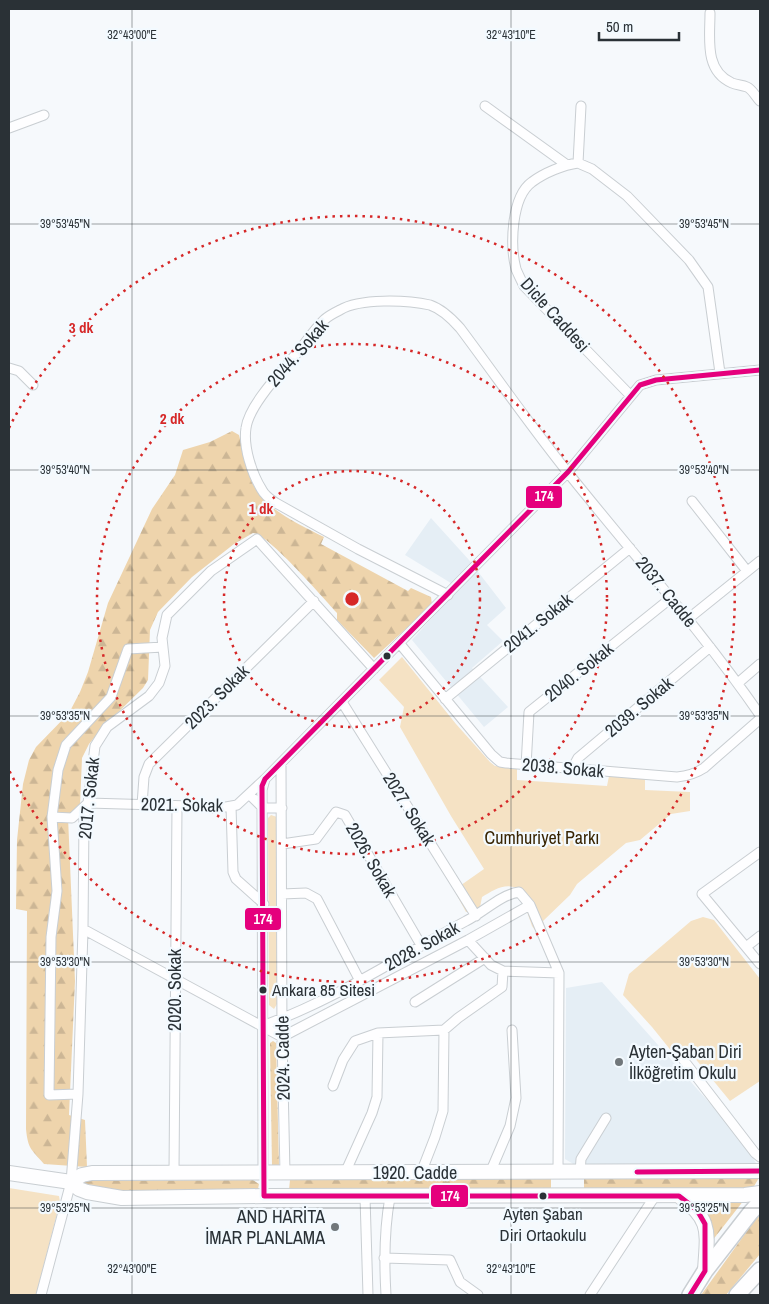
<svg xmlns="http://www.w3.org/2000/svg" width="769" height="1304" font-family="'Archivo Narrow',sans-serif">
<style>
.built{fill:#e5eef5}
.green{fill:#f5e2c4}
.forest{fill:url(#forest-firs)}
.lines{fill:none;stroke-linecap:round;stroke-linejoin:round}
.minor-casing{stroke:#c9ced2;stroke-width:11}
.secondary-casing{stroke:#c9ced2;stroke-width:16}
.primary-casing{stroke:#c9ced2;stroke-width:18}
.minor{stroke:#fefeff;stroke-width:9}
.secondary{stroke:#fefeff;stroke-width:14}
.primary{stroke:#fefeff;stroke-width:15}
.bus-1-casing{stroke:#f3faff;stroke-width:9}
.bus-1{stroke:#e5007d;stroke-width:5}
.ticks{fill:none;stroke:#2a3136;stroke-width:1;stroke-opacity:0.45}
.ring{fill:none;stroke:#d62828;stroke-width:2.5;stroke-dasharray:2.5 5}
.bus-dot{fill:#2a3136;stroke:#f3faff;stroke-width:2}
.poi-dot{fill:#71777b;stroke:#f3faff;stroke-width:2}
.labels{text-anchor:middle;stroke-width:4.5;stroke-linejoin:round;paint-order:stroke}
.bus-label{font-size:17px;fill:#2a3136;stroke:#f3faff;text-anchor:start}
.street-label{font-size:18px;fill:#2a3136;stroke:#f3faff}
.park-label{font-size:18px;fill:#392503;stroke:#f3faff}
.poi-label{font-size:18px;fill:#2a3136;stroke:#f3faff;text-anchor:start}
.ticks-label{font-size:12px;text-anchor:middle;fill:#2a3136;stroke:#f3faff;stroke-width:4.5;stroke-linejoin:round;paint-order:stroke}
.centre{fill:#d62828;stroke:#f3faff;stroke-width:2.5}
.ring-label{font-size:15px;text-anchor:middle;font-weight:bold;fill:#d62828;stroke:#f3faff;stroke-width:4.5;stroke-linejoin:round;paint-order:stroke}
.line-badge{stroke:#f3faff;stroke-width:2}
.badge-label{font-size:14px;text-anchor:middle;font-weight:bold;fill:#fff}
</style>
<defs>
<pattern id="forest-firs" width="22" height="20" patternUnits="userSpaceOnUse" patternTransform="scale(1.25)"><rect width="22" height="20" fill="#eed4ac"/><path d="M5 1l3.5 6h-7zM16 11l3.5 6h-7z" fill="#ccb695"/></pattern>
</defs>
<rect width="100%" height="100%" fill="#f6f9fc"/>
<!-- built -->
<path class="built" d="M 431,518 L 469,560 L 506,608 L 487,625 L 503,641 L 472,668 L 508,707 L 484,727 L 412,640 L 459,588 L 405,555 Z
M 602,982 L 739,1136 L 756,1163 L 575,1165 L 565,1159 L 566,988 Z"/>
<!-- green -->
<path class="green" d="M 402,657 L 456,724 L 490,762 L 495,766 L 517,768 L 517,780 L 607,786 L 609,776 L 645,779 L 645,790 L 690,792 L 690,811 L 671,814 L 640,840 L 626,843 L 577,884 L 570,895 L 543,921 L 545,928 L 537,933 L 532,926 L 519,889 C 505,882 494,890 482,897 L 480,907 L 470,912 L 466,912 L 454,890 L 484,869 L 451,816 L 400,727 L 404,707 L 379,680 Z
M 271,815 L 277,817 L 277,1004 L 274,1009 L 269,1005 L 268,818 Z
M 703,917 L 714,920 L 760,979 L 760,1081 L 730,1101 L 689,1051 L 677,1058 L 652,1027 L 623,995 L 629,974 L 691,921 Z
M 9,1188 L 59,1196 L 60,1202 L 36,1295 L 9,1295 Z"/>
<!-- forest -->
<path class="forest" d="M 232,431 L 239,435 C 244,454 247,479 259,494 C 272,512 304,527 324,537 L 321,544 L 408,591 L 411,588 L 431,597 L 432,605 L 374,658 L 337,620 L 337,613 C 325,600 267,533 253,533 L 234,544 L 192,577 L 158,612 L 150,630 L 148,680 L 143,688 L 103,727 L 89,744 L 82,758 L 80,806 L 68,817 L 75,981 L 69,1115 L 85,1120 L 87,1167 L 44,1164 C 31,1149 28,1149 26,1129 L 27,911 L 16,909 L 17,840 L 23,784 L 29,760 L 36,747 L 69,713 L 80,692 L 88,672 L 108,603 L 152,509 L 175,475 L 183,450 L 210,442 Z
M 273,1041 L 276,1043 L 279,1165 L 272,1166 L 270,1043 Z
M 760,1176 L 753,1188 L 584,1190 L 584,1179 Z
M 551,1179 L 551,1189 L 289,1190 L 290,1180 Z
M 253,1180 L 259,1184 L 258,1189 L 256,1191 L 129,1194 L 84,1187 L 82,1184 L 83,1182 L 89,1181 Z
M 695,1200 L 744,1200 L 712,1241 Z
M 760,1213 L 760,1254 L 726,1295 L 701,1295 Z"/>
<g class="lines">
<defs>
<path id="minor" d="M 710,13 C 710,38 704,71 732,83 C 737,85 742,85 747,87 C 752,89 756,97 760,101
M 485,106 L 567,165
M 581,106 L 578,163 C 563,165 544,173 532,182 C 511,197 510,246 516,269 C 518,274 521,280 524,286 L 630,395
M 9,128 L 44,115
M 578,163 L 592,169 L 627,196 L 689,260 L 708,287 L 720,373
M 9,368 L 19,371 L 33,385
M 692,501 L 747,571
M 448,595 L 358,549 L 276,503 C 270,499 265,496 262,490 C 252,474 243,447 246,428 C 249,405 282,371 297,353 C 306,342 314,330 324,320 C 328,316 334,313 340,310 C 360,298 407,300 430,305 C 442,309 452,319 460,328 C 496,376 531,427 569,474 C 633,554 702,631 760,715
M 688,619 L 760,561
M 400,644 L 491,754 L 500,762 L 506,763 L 677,777 C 688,776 695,774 704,768 L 760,719
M 738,683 L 760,664
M 445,699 L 630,548
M 342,702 L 476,916
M 281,764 L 282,1037 L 285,1173
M 526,766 L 529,712 L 671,598
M 572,769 L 578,758 L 710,647
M 249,794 L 263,808 L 282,808
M 142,805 L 144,777 L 149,764 L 314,601
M 231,806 L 233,872 L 236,879 L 264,904
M 52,817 L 72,818 L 88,803 L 226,807 L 237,805 L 265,779
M 282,844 L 316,839 L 336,812 L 345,815 L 421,945
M 760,852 L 702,894 L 760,964
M 282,894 L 306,893 L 317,899 L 360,981
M 83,929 L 282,1037 L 468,940 L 530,905
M 746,947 L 760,936
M 415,1002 L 485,958
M 262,1026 C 335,1000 399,957 466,921 C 484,912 500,895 519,892 L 530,905 L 559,973 L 503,971 L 491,965 L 468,940
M 682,1058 L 755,1153 L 760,1157
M 333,1086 L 343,1060 L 355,1041 L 378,1033 L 444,1030 L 458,1018 L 502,987 L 503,971
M 78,1094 L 49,1095 L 51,937 L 57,891 L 52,817 L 58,770 L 66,745 L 111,697 L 128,649 L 163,647
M 174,1172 L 177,807
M 580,1172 L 581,1159 L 606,1118
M 263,1173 L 262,790 L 265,779 L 568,472 L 640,385 L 656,380 L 760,370
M 345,1173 L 372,1113 L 377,1097 L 378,1033
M 421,1173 L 435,1137 L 443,1111 L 444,1030
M 490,1173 L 510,1126 L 516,1098 L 512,1030
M 558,1173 L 559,973
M 365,1197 L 368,1295
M 384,1258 L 450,1260 L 460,1282 L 478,1295
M 41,1295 L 71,1182 L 78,1094 L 83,929 L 84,818 L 88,803 L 95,746 L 107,727 L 149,696 L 159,683 L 165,666 L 162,638 L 167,615 L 211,571 L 257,539 L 374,669
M 386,1295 C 384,1262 384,1230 390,1197
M 590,1295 L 655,1196"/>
<path id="secondary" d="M 9,1173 L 71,1182 L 79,1189 L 87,1192 L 122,1198 L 264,1196 L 745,1195 L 760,1193
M 71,1182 L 82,1175 L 92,1173 L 760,1171
M 679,1196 C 713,1220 707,1233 705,1271"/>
<path id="primary" d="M 690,1295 L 705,1271 L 751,1212 L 760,1202
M 737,1295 L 760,1270"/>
</defs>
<!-- minor casing -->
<use href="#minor" class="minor-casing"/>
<!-- secondary casing -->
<use href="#secondary" class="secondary-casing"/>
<!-- primary casing -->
<use href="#primary" class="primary-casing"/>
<!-- minor -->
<use href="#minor" class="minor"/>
<!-- secondary -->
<use href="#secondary" class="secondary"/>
<!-- primary -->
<use href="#primary" class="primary"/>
<defs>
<path id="bus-1" d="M 637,1172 L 760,1171
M 690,1295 L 705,1271 L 705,1224 L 697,1210 L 679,1196 L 264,1196 L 262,786 L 265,779 L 568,472 L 640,385 L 656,380 L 760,370"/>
</defs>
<!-- bus-1 casing -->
<use href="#bus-1" class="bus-1-casing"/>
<!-- bus-1 -->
<use href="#bus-1" class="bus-1"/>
</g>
<!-- ticks -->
<path class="ticks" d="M 132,9 L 132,1295M 511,9 L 511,1295M 9,224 L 760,224M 9,470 L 760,470M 9,716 L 760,716M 9,962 L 760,962M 9,1208 L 760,1208"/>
<!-- distance rings -->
<g class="ring">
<circle cx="352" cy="599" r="128"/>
<circle cx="352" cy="599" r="255"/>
<path d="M9 428A383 383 0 1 1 9 770"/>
</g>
<!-- markers -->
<g class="bus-dot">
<circle cx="387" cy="656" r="4.5"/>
<circle cx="263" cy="990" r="4.5"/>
<circle cx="543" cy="1196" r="4.5"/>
</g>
<g class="poi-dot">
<circle cx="619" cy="1062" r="5"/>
<circle cx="335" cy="1227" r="5"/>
</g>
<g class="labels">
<!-- bus labels -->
<g class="bus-label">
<text x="272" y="996">Ankara 85 Sitesi</text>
<text x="543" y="1220" text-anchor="middle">Ayten Şaban<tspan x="543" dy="21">Diri Ortaokulu</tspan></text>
</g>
<!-- street labels -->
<g class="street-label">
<text transform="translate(555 315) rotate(48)" y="6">Dicle Caddesi</text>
<text transform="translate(298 353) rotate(-49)" y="6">2044. Sokak</text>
<text transform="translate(666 592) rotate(51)" y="6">2037. Cadde</text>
<text transform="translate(538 623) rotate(-39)" y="6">2041. Sokak</text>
<text transform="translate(579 672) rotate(-39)" y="6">2040. Sokak</text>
<text transform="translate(217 697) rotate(-45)" y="6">2023. Sokak</text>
<text transform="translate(639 707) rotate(-40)" y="6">2039. Sokak</text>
<text transform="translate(563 768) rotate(5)" y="6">2038. Sokak</text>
<text transform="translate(89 798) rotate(-84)" y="6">2017. Sokak</text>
<text transform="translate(182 805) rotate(1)" y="6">2021. Sokak</text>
<text transform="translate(409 809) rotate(58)" y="6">2027. Sokak</text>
<text transform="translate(371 860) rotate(60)" y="6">2026. Sokak</text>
<text transform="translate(422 946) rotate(-29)" y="6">2028. Sokak</text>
<text transform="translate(175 990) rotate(-90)" y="6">2020. Sokak</text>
<text transform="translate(283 1058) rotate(-91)" y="6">2024. Cadde</text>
<text x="415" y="1179">1920. Cadde</text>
</g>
<!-- park labels -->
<g class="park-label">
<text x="542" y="844">Cumhuriyet Parkı</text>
</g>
<!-- poi labels -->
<g class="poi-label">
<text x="629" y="1058">Ayten-Şaban Diri<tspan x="629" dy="21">İlköğretim Okulu</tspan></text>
<text x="325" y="1223" text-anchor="end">AND HARİTA<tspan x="325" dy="21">İMAR PLANLAMA</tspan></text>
</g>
</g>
<g class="ticks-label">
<text x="132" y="39">32°43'00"E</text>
<text x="511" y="39">32°43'10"E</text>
<text x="65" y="228">39°53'45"N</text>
<text x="704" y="228">39°53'45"N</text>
<text x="65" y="474">39°53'40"N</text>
<text x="704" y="474">39°53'40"N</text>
<text x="65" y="720">39°53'35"N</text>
<text x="704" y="720">39°53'35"N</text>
<text x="65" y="966">39°53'30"N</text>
<text x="704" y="966">39°53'30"N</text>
<text x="65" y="1212">39°53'25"N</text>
<text x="704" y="1212">39°53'25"N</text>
<text x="132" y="1273">32°43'00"E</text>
<text x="511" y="1273">32°43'10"E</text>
</g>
<circle cx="352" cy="599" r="8" class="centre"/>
<g class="ring-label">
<text x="81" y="333">3 dk</text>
<text x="172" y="424">2 dk</text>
<text x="261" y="514">1 dk</text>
</g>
<g class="line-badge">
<rect x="525" y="485" width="38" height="24" rx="5" fill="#e5007d"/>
<rect x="244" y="907" width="38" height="24" rx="5" fill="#e5007d"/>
<rect x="430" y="1184" width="39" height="24" rx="5" fill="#e5007d"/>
</g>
<g class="badge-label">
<text x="544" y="501">174</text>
<text x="263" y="924">174</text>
<text x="450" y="1201">174</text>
</g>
<!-- border -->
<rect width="769" height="1304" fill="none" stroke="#2a3136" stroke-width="20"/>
<!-- scale -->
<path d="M599 32v8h80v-8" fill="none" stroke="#2a3136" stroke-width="2.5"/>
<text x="606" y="32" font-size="15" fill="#2a3136" stroke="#f3faff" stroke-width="4" paint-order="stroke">50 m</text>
</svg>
